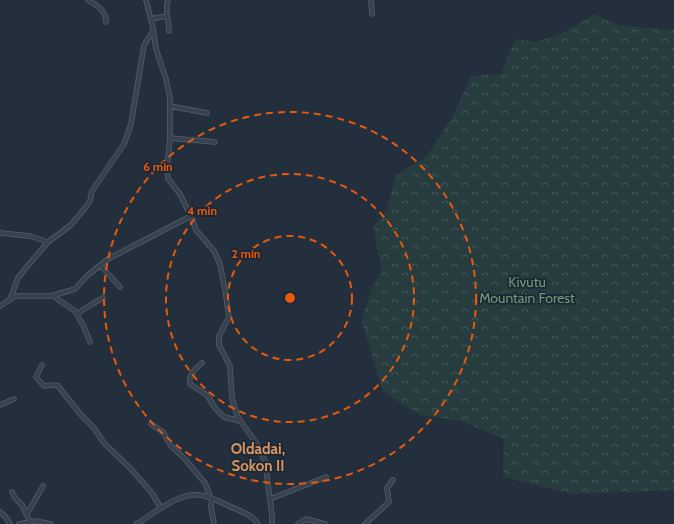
<svg xmlns="http://www.w3.org/2000/svg" width="674" height="524" font-family="Cabin,sans-serif">
<style>
.forest{fill:url(#forest-crowns)}
.lines{fill:none;stroke-linecap:round;stroke-linejoin:round}
.minor-casing{stroke:#565f6c;stroke-width:5.5}
.minor{stroke:#38414e;stroke-width:4}
.ring{fill:none;stroke:#e8590c;stroke-width:2;stroke-dasharray:7 5}
.labels{text-anchor:middle;stroke-width:3.5;stroke-linejoin:round;paint-order:stroke}
.park-label{font-size:14px;fill:#6b9a76;stroke:#1d2633}
.neighbourhood-label{font-size:15px;font-weight:bold;fill:#d59563;stroke:#1d2633}
.centre{fill:#e8590c;stroke:#1d2633;stroke-width:2}
.ring-label{font-size:12px;text-anchor:middle;font-weight:bold;fill:#e8590c;stroke:#1d2633;stroke-width:3.5;stroke-linejoin:round;paint-order:stroke}
</style>
<defs>
<pattern id="forest-crowns" width="20" height="18" patternUnits="userSpaceOnUse"><rect width="20" height="18" fill="#263c3f"/><path d="M2 6a3 3 0 1 1 6 0M12 15a3 3 0 1 1 6 0" fill="none" stroke="#435659"/></pattern>
</defs>
<rect width="100%" height="100%" fill="#242f3e"/>
<!-- forest -->
<path class="forest" d="M 594,14 L 618,25 L 674,30 L 674,490 L 573,494 L 503,477 L 504,439 L 461,421 L 420,415 L 383,392 L 361,320 L 372,287 L 382,270 L 373,228 L 387,209 L 396,175 L 427,156 L 454,114 L 471,76 L 501,74 L 515,39 L 538,42 L 567,31 Z"/>
<g class="lines">
<defs>
<path id="minor" d="M 88,0 C 96,5 107,11 106,22
M 146,0 L 153,28 L 156,49 L 166,79 L 170,98 L 170,138 L 167,169 L 168,179 L 180,194 L 192,219 L 196,230 L 214,251 L 220,264 L 225,290 L 229,317 L 219,336 L 219,345 L 230,366 L 232,398 L 237,415 L 241,422 L 257,444 L 265,461 L 272,515 L 272,524
M 168,0 C 164,10 169,20 169,31
M 371,0 L 372,14
M 151,19 L 167,16
M 170,106 L 207,113
M 170,138 L 215,142
M 0,233 L 30,236 L 48,242
M 100,265 L 120,287
M 53,296 L 75,311 L 84,327 L 90,342
M 10,299 L 18,278 L 25,269 L 48,242 L 71,225 L 85,208 L 90,201 L 92,191 L 124,144 L 131,124 L 144,45 L 153,31
M 0,306 L 16,296 L 51,296 L 75,289 L 88,275 L 108,259 L 191,216
M 77,314 L 92,304 L 103,298
M 202,363 C 195,369 188,375 190,384 L 207,395 L 215,408 L 224,417 L 240,421
M 42,365 L 36,377 L 44,386 L 54,385 L 58,386 L 82,416 L 94,428 L 104,443 L 131,469 L 152,493 L 161,508
M 0,405 L 14,399
M 151,424 L 163,432 L 171,446 L 185,459 L 205,483 L 209,493 L 210,498
M 12,492 L 15,498 L 22,505 L 30,522
M 212,498 L 211,507 L 214,524
M 270,499 L 326,477
M 0,512 L 5,516 L 10,524
M 27,514 L 43,486
M 19,524 L 35,521 L 51,524
M 136,524 C 154,514 178,492 200,495 C 210,496 220,502 229,506 C 240,511 251,514 258,524
M 298,524 L 306,519 L 325,524
M 365,524 L 389,502 L 387,488 L 393,480"/>
</defs>
<!-- minor casing -->
<use href="#minor" class="minor-casing"/>
<!-- minor -->
<use href="#minor" class="minor"/>
</g>
<!-- distance rings -->
<g class="ring">
<circle cx="290" cy="298" r="62"/>
<circle cx="290" cy="298" r="124"/>
<circle cx="290" cy="298" r="186"/>
</g>
<g class="labels">
<!-- park labels -->
<g class="park-label">
<text x="527" y="287">Kivutu<tspan x="527" dy="16">Mountain Forest</tspan></text>
</g>
<!-- neighbourhood labels -->
<g class="neighbourhood-label">
<text x="258" y="454">Oldadai,<tspan x="258" dy="17">Sokon II</tspan></text>
</g>
</g>
<circle cx="290" cy="298" r="6" class="centre"/>
<g class="ring-label">
<text x="158" y="171">6 min</text>
<text x="202" y="215">4 min</text>
<text x="246" y="258">2 min</text>
</g>
</svg>
